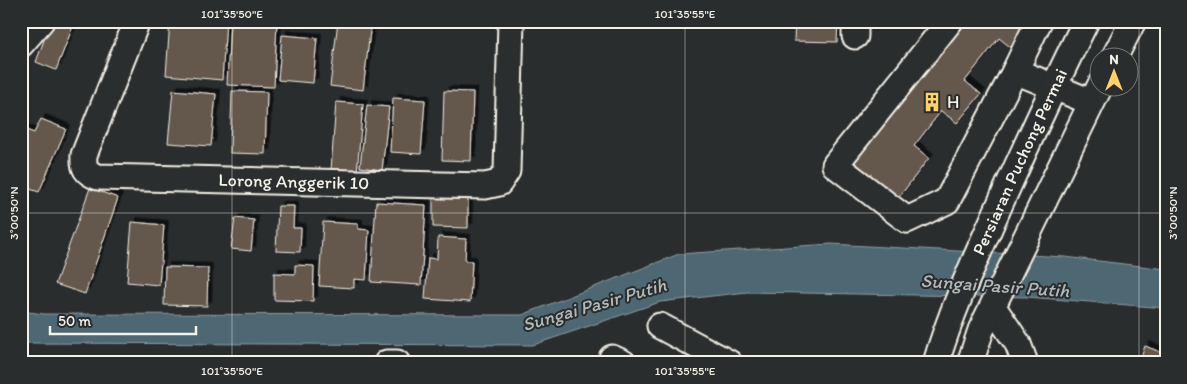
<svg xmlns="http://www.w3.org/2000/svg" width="1187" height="384" font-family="Itim,sans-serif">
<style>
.water{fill:#4e6773;stroke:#909ea2}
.building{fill:#64594b;stroke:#f4f1e8;filter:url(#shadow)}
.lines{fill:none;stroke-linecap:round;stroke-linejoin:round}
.minor-casing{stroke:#f4f1e8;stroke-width:29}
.minor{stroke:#2a2d2e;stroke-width:25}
.ticks{fill:none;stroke:#f4f1e8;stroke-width:1;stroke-opacity:0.45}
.labels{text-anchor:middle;stroke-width:4;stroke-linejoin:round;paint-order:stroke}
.poi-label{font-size:18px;fill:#f4f1e8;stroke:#2a2d2e;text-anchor:start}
.street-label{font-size:18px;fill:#f4f1e8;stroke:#2a2d2e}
.water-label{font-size:19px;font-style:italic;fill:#b2bab9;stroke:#2a2d2e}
.neatline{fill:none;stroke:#f4f1e8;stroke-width:2}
.ticks-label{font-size:12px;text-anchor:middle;fill:#f4f1e8}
</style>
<defs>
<filter id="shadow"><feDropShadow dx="4.5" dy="-4.5" stdDeviation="0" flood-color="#0009"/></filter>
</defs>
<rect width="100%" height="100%" fill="#2a2d2e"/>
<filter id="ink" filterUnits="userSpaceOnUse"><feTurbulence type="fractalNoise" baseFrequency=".02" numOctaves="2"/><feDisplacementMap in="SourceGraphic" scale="10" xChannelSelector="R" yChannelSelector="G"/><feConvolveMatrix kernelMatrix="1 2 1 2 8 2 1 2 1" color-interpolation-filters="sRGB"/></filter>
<g filter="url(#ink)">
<!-- water -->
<path class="water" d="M 831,244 L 1065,257 L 1166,269 L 1166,308 L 1027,297 L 747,292 L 660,302 L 533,345 L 21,343 L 21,311 L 44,314 L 522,315 L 679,254 Z"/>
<!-- building -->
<path class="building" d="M 51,21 L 75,21 L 56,70 L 36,62 Z
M 170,21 L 226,21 L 222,80 L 166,75 Z
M 230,21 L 277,22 L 274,87 L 227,85 Z
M 338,21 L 371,23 L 363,90 L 330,86 Z
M 795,21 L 838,21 L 837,42 L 794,41 Z
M 954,21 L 1037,21 L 1014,50 L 999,38 L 965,81 L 981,94 L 957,123 L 941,111 L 914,146 L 929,158 L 896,201 L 844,160 Z
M 282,35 L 317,38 L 313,83 L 278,80 Z
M 173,90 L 216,94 L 211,146 L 168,143 Z
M 232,91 L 267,92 L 265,154 L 230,153 Z
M 444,91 L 473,92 L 471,161 L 442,160 Z
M 393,98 L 425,100 L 421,154 L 390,152 Z
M 336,102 L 363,104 L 357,172 L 331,170 Z
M 367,105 L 389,107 L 382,170 L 360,167 Z
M 41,119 L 66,129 L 39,192 L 21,186 L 21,128 L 34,133 Z
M 90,188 L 118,198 L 85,294 L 55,284 Z
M 433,198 L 468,199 L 468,228 L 433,227 Z
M 376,202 L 426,205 L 421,285 L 371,282 Z
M 278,206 L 294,206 L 293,228 L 301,228 L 300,252 L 276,251 Z
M 235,218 L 254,220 L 251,251 L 231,249 Z
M 132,222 L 164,225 L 159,285 L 127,282 Z
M 323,222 L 358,224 L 358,229 L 369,230 L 366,280 L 354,279 L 354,288 L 319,286 Z
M 438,237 L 466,239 L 465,261 L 472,261 L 470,302 L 425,299 L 428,258 L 437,259 Z
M 295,265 L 314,266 L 313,301 L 274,300 L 274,273 L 295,274 Z
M 165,267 L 208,268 L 207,306 L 164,305 Z
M 1145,346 L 1163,353 L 1160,363 L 1139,363 Z"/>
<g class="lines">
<defs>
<g id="minor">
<path id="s1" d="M 137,21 L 84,155 C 83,168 86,173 98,177 L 485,186 L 499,183 L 507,171 L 511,21"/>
<path d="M 950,21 L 835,165 L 907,220 L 947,201 L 1015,71 L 1039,21"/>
<path d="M 855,36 L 855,21"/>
<path d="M 21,44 L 41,21"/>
<path d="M 1114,58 L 1133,21"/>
<path d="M 1015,71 L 1091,102"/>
<path d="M 993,307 L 1018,344 L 1025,363"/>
<path d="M 660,326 L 729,363"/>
<path d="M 612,358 L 623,363"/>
<path d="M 387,363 L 397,363"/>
<path id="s2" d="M 936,363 C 952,308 977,256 1000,204 C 1028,142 1056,81 1086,21"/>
<path d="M 970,363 L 981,330 L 1100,86"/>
</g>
</defs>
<!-- minor casing -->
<use href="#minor" class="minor-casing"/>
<!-- minor -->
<use href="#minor" class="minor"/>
</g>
</g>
<!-- ticks -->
<path class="ticks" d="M 232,21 L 232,363M 685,21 L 685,363M 1139,21 L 1139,363M 21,213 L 1166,213"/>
<!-- icons -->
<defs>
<symbol id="building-bare" viewBox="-9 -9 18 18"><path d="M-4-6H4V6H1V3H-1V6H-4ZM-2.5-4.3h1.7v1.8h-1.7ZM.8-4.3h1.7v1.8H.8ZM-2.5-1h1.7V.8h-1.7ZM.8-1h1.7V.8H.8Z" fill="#ffd166" stroke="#2a2d2e" stroke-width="2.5" paint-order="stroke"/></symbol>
</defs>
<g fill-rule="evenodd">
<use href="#building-bare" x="918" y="88" width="28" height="28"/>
</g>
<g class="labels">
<!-- poi labels -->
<g class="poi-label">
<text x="947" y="108">H</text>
</g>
<!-- street labels -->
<g class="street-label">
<text dy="6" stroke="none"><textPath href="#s2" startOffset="218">Persiaran Puchong Permai</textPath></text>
<text dy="6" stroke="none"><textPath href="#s1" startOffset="369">Lorong Anggerik 10</textPath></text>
</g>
<!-- water labels -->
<g class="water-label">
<text transform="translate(995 285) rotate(4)" y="7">Sungai Pasir Putih</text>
<text transform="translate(594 304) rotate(-16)" y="7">Sungai Pasir Putih</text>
</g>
</g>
<!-- margin -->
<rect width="1187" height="384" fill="none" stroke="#2a2d2e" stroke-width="55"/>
<!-- north arrow -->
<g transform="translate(1114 72)"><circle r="24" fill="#2a2d2e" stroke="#7b7b78"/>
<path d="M0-4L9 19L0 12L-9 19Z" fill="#ffd166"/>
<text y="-8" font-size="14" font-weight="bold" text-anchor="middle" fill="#f4f1e8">N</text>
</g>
<!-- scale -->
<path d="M50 326v8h146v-8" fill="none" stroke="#f4f1e8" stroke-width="2.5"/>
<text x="58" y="326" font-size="15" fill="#f4f1e8" stroke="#2a2d2e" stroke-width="4" paint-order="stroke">50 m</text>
<rect x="28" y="28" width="1132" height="328" class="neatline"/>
<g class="ticks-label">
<text x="232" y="18">101°35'50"E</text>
<text x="685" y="18">101°35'55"E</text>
<text transform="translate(14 213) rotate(-90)" y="4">3°00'50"N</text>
<text transform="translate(1173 213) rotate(-90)" y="4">3°00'50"N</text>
<text x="232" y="375">101°35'50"E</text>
<text x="685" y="375">101°35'55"E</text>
</g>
</svg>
